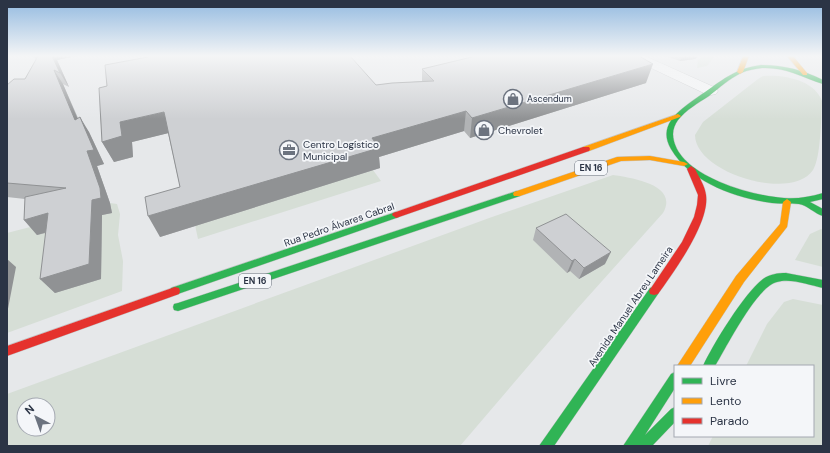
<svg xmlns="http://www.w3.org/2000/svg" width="830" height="453" font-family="'DM Sans',sans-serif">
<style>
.green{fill:#d6ded6;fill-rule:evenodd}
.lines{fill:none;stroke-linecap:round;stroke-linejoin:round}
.street-casing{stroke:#c4c6c8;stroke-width:1}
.fast-casing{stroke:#c4c6c8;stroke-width:1}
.slow-casing{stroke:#c4c6c8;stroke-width:1}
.jam-casing{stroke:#c4c6c8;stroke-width:1}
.street{fill:#f5f6f7;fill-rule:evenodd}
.fast{fill:#30b455;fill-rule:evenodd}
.slow{fill:#ff9f0a;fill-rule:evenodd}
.jam{fill:#e5322d;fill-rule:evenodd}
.wall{fill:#b1b3b5}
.shaded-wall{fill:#909294}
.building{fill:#ced0d3;stroke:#909294}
.labels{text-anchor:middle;stroke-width:3.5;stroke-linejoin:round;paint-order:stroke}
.far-poi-label{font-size:9px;fill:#2b3445;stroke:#f4f6f9;text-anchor:start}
.shield{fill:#f4f6f9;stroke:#676e7b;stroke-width:1}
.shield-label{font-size:9px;font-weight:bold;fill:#2b3445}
.poi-label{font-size:10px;fill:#2b3445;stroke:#f4f6f9;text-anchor:start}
.street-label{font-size:10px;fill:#2b3445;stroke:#f4f6f9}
</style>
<rect width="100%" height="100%" fill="#e6e8ea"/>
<!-- green -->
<path class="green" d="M 703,56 L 715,56 L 707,66 L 697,68 L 698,60 Z
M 763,76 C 783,74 815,80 822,101 C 821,118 821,157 813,170 C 792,202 695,173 695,135 L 703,122 L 758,79 Z
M 373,170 L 381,181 L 198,239 L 195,225 Z
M 613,175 C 633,178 679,185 663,213 L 577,309 L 460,446 L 7,446 L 7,394 L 492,217 ZM 24,405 L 48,405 L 48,429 L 24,429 Z
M 110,203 L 117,204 L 120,214 L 118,235 L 123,261 L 122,291 L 7,333 L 7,233 L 38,225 Z
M 821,229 L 823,230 L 823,267 L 795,260 L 810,234 Z
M 793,299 L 823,305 L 823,446 L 708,446 L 713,436 L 813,436 L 813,366 L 746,366 L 767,324 L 784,302 Z"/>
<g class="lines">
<defs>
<path id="street" d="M 630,56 L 645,56 L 716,88 L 718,91 L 716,94 L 711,95 L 706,94 L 632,59 Z"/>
<path id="fast" d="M 761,65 C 783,65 803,70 823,80 L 823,84 C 801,77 786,67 762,68 C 755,69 748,70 741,73 C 729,79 719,88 709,96 C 698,103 686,110 678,120 C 675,124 673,129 673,134 C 674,175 752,196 784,198 C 797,199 810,197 823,193 L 823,199 L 810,202 L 823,209 L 823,216 C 815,214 807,205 799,204 C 790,203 781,204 772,203 C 735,198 690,182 671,149 C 661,132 669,119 683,108 C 690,102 698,97 705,92 C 725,78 737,68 761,65 Z
M 517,191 L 521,194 L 520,196 L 178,311 L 174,310 L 173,307 L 174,304 L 178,303 Z
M 396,212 L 399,213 L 400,215 L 399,217 L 175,295 L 171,294 L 170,291 L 171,288 Z
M 786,273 L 823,280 L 823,288 C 809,285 791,278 777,282 C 757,286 726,348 715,366 L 703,366 C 712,346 745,292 763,279 C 770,274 778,273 786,273 Z
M 654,287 L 658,288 L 659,291 L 658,294 L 554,446 L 539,446 L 650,288 Z
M 675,372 L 675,388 L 645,435 L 671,409 L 675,407 L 675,422 L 652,446 L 623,446 L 671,374 Z"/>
<path id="slow" d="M 743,56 L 749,56 L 743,72 L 740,74 L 737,72 Z
M 787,56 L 793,56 L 807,73 L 807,75 L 803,75 Z
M 678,114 L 681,116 L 680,117 L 589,151 L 583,151 L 582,149 L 583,147 Z
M 650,156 L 684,162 L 688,164 L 684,166 L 650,160 L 621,161 L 520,196 L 514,196 L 513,194 L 514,192 L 617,157 Z
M 787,199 L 791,202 L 787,227 L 744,282 L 690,366 L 677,366 L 736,276 L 780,224 L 783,202 Z"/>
<path id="jam" d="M 583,147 L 589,147 L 590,149 L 589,151 L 399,217 L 396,218 L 392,215 L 393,213 Z
M 691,166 L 695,169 C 699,177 705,186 706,195 C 710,222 674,272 658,294 L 654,295 L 650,294 L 649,291 L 682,242 L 694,217 L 697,205 L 698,195 L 687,169 Z
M 175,287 L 179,288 L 180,291 L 179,294 L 7,356 L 7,346 Z"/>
</defs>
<!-- street casing -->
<use href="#street" class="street-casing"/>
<!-- fast casing -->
<use href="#fast" class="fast-casing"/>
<!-- slow casing -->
<use href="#slow" class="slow-casing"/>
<!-- jam casing -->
<use href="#jam" class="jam-casing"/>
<!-- street -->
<use href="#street" class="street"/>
<!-- fast -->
<use href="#fast" class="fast"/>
<!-- slow -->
<use href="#slow" class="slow"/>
<!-- jam -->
<use href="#jam" class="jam"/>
</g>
<!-- wall -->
<path class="wall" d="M 31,56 L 76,56 L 57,60 L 69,87 L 63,84 L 78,118 L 89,132 L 104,164 L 97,166 L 110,203 L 112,213 L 102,215 L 101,279 L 55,293 L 40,279 L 46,233 L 37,235 L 24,220 L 25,199 L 7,197 L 7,85 L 25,79 L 36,59 Z
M 665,56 L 698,56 L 695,59 L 680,61 Z
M 422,69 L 646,83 L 470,138 L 464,131 L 379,157 L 380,168 L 160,237 L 180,187 L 168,133 L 132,142 L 133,157 L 114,162 L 102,142 L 376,85 L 422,81 Z
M 536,228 L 605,264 L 579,279 L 570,271 L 567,273 L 533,240 Z"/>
<!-- shaded-wall -->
<path class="shaded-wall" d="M 52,56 L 76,56 L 57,60 L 69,87 L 60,73 Z
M 683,56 L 698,56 L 695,59 L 680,61 Z
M 653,64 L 646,83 L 470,138 L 472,118 Z
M 54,70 L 63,84 L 84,134 L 75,120 Z
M 466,111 L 464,131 L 379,157 L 380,168 L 160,237 L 148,216 L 372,138 Z
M 164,112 L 173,132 L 132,142 L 133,157 L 114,162 L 102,142 L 120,122 Z
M 80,117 L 89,132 L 104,164 L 97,166 L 110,203 L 112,213 L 102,215 L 101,279 L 55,293 L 40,279 L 87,151 Z
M 48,213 L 61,228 L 37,235 L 24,220 Z
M 611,252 L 605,264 L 579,279 L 584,268 Z
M 7,259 L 16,267 L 7,314 Z
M 575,259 L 570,271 L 567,273 L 572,261 Z"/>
<!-- building -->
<path class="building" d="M 38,56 L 52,56 L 60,73 L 54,70 L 75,120 L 80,117 L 94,150 L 87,151 L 100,188 L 101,198 L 92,200 L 89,264 L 40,279 L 48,213 L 24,220 L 25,197 L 66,188 L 7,183 L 7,85 L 14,79 L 25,79 Z
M 153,56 L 350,56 L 376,85 L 392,83 L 434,81 L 422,69 L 476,56 L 639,56 L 653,64 L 472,118 L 466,111 L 372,138 L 379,148 L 148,216 L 145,197 L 180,187 L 164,112 L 120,122 L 122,136 L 102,142 L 99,88 L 107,86 L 105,65 Z
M 566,214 L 611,252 L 584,268 L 575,259 L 572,261 L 536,228 Z"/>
<!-- sky -->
<linearGradient id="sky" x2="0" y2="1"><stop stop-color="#93bae0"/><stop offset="0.47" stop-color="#f4f5f6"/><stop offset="1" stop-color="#f4f5f6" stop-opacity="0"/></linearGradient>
<rect width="830" height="119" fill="url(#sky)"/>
<!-- icons -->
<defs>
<symbol id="shop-ring" viewBox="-11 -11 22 22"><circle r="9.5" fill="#f4f6f9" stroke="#6c737f" stroke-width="1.5"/><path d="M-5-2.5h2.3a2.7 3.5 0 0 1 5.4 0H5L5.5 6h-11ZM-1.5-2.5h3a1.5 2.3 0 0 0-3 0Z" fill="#6c737f"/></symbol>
<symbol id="office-ring" viewBox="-11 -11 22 22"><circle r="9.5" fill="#f4f6f9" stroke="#6c737f" stroke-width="1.5"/><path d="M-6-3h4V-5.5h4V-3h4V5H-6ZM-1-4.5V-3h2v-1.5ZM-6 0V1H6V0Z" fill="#6c737f"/></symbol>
</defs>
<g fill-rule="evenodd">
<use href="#shop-ring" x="502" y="88" width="22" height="22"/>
<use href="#shop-ring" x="473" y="119" width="22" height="22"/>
<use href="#office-ring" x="278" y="139" width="22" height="22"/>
</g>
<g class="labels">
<!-- far-poi labels -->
<g class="far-poi-label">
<text x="527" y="102">Ascendum</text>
</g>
<!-- shield labels -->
<g class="shield">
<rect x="575" y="161" width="32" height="14" rx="3"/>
<rect x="239" y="274" width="32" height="14" rx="3"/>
</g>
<g class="shield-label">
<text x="591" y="171">EN 16</text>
<text x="255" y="284">EN 16</text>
</g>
<!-- poi labels -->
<g class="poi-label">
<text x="498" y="134">Chevrolet</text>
<text x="303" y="148">Centro Logístico<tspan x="303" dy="12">Municipal</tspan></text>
</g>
<!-- street labels -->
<g class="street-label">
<text transform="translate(339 224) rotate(-19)" y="4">Rua Pedro Álvares Cabral</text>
<text transform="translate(630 306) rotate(-56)" y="4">Avenida Manuel Abreu Lameira</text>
</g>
</g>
<!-- border -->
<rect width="830" height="453" fill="none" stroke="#2b3445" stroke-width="16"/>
<!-- legend -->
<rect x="674" y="365" width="140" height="72" fill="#f4f6f9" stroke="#a4a8b1"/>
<rect x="682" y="378" width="20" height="6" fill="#30b455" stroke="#a4a8b1"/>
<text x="710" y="385" font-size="12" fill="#2b3445">Livre</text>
<rect x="682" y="398" width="20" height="6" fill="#ff9f0a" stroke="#a4a8b1"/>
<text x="710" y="405" font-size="12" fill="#2b3445">Lento</text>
<rect x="682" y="418" width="20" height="6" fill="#e5322d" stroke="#a4a8b1"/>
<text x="710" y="425" font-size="12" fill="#2b3445">Parado</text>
<!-- north arrow -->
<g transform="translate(36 417) rotate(319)"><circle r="19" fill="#f4f6f9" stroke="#a4a8b1"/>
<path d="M0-3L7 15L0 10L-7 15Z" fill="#6c737f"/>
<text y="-6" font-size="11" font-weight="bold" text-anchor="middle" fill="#2b3445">N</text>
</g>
</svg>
